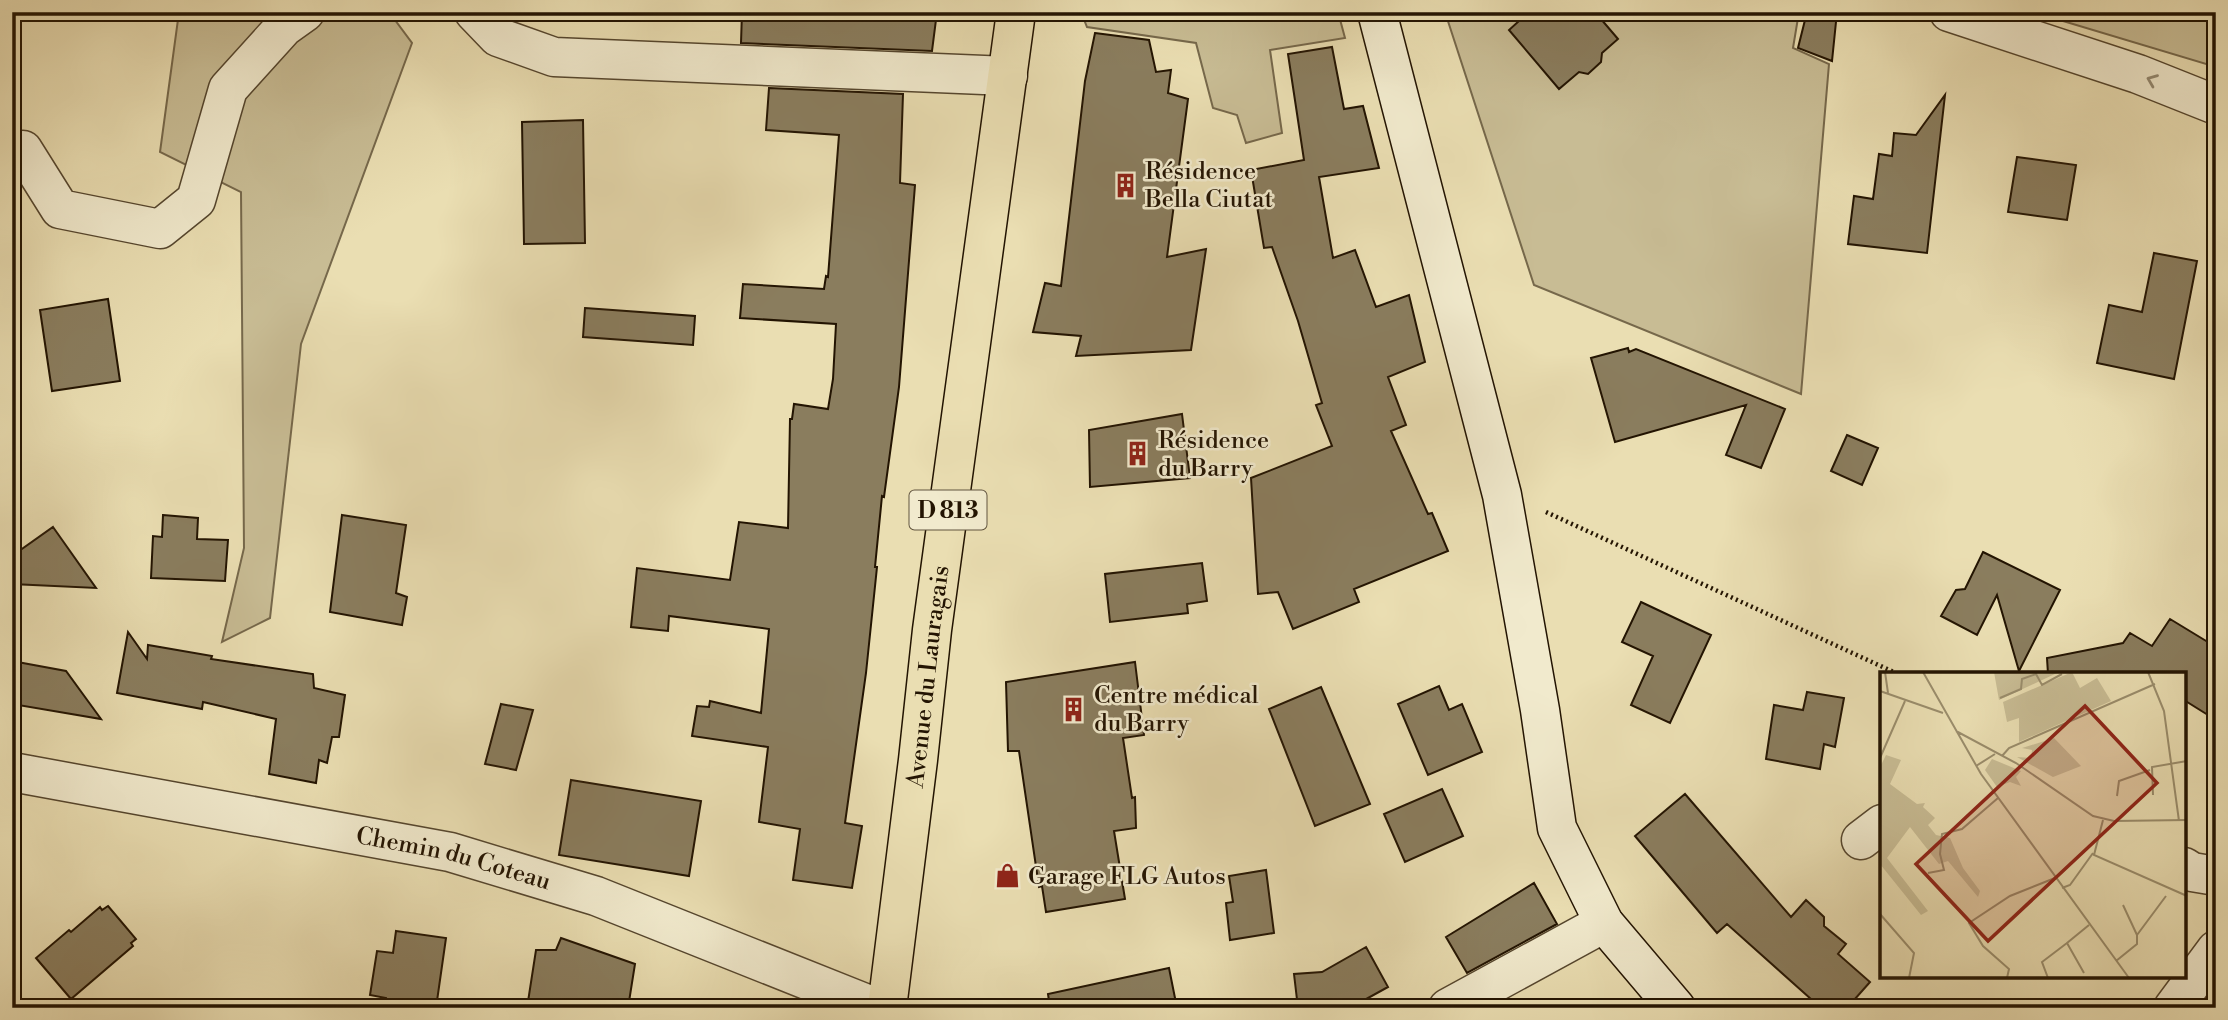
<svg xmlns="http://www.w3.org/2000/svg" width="2228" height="1020" font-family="'Libre Bodoni',serif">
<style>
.green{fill:#c8bc94;stroke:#76684b;stroke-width:2}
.building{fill:#8a7d5e;stroke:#231402;stroke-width:2}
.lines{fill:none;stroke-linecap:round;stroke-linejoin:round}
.street-casing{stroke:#55462e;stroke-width:41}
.secondary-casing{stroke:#231402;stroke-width:41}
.primary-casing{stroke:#231402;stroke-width:41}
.path{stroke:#231402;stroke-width:4.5;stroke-dasharray:2 3.5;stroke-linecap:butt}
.street{stroke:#f1eacd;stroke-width:38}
.secondary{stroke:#f1eacd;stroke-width:38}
.primary{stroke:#eadeb2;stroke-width:38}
.oneway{stroke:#948a72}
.labels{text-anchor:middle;stroke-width:5;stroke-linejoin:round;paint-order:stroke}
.shield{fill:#f1eacd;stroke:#61543f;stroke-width:2}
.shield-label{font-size:23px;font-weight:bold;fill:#231402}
.poi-label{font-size:24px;fill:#231402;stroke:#f1eacd;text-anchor:start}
.street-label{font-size:24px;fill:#231402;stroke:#f1eacd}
.inset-road{fill:none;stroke:#9a8d6c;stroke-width:2}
.view{fill:#8f2418;fill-opacity:0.15;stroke:#8f2418;stroke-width:3.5}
.inset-edge{fill:none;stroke:#231402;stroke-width:3.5}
</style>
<rect width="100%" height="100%" fill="#eadeb2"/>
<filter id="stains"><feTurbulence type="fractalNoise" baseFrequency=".00286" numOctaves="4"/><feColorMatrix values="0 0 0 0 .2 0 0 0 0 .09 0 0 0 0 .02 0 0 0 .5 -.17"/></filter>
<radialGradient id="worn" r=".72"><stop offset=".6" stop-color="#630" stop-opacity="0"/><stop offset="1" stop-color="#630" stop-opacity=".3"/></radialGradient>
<!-- green -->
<path class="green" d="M 179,12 L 389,12 L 412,43 L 301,344 L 270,618 L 222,642 L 244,548 L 241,192 L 160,152 Z
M 1081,12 L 1338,12 L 1345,38 L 1270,50 L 1282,133 L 1246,143 L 1237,115 L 1213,108 L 1196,43 L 1087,27 Z
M 1445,12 L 1782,12 L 1798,18 L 1793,48 L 1829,64 L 1801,394 L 1534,285 Z
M 2033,12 L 2216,12 L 2216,67 Z"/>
<!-- building -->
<path class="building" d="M 742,12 L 937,12 L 932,51 L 741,43 Z
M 1529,12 L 1595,12 L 1618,39 L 1602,53 L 1601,62 L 1588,74 L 1579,72 L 1559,89 L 1509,30 Z
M 1807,12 L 1837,12 L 1832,61 L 1798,48 Z
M 1095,33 L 1149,40 L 1156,72 L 1171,70 L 1168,93 L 1188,99 L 1167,257 L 1206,249 L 1191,350 L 1076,356 L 1081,336 L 1033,332 L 1045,283 L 1061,286 L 1085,81 Z
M 1332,47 L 1344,109 L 1363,106 L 1379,168 L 1319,177 L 1333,258 L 1355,250 L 1376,307 L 1409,295 L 1425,362 L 1388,377 L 1406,425 L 1391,431 L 1428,514 L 1432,513 L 1448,551 L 1354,589 L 1359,602 L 1293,629 L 1278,592 L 1258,594 L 1251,478 L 1332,446 L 1316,405 L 1322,403 L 1298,321 L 1272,247 L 1264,248 L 1251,170 L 1304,160 L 1288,54 Z
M 769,88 L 903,94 L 900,183 L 915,185 L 899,387 L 884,497 L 882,496 L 875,567 L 877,567 L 866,673 L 845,823 L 862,826 L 852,888 L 793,880 L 800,829 L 759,822 L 768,747 L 692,736 L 697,706 L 709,707 L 710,701 L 761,713 L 769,629 L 669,616 L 668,631 L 631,627 L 637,568 L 730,580 L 739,522 L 788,528 L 790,419 L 792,419 L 794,404 L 828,409 L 833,379 L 836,324 L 740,318 L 743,284 L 824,289 L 826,276 L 828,277 L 839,135 L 766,130 Z
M 1945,95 L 1927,253 L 1848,244 L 1854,196 L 1873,199 L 1879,154 L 1892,156 L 1894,133 L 1916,135 Z
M 583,120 L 585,243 L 524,244 L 522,122 Z
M 2017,157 L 2076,165 L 2067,220 L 2008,212 Z
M 2154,253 L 2197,261 L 2174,379 L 2097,363 L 2109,305 L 2142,312 Z
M 108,299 L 120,381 L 52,391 L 40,310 Z
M 585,308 L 695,316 L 693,345 L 583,337 Z
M 1628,348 L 1629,352 L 1636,349 L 1785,409 L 1761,468 L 1726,455 L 1746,405 L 1615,442 L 1591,358 Z
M 1182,414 L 1190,478 L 1090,487 L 1089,430 Z
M 1847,435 L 1878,448 L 1862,485 L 1831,471 Z
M 163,515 L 198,518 L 197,539 L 228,540 L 225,581 L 151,578 L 153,536 L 162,537 Z
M 342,515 L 406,525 L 396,593 L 407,597 L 402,625 L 330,612 Z
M 53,527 L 96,588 L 12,584 L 12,556 Z
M 1983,552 L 2060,590 L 2019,671 L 1997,595 L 1977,635 L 1941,616 L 1956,590 L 1965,589 Z
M 1202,563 L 1207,601 L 1187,604 L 1188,613 L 1110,622 L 1105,574 Z
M 1641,602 L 1711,635 L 1670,723 L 1631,705 L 1653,656 L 1622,642 Z
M 2170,619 L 2216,647 L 2216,720 L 2184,700 L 2184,674 L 2048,674 L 2047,658 L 2123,643 L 2130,633 L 2152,646 Z
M 128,632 L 147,659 L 148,645 L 212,656 L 211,659 L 313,674 L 314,688 L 345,695 L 339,737 L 332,737 L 327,763 L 319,760 L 316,783 L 269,774 L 276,719 L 203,702 L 202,709 L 117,693 Z
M 12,661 L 66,671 L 101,719 L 12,704 Z
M 1135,662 L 1144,735 L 1123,738 L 1132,798 L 1135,797 L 1136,828 L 1114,831 L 1125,899 L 1046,912 L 1042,886 L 1039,887 L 1019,751 L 1008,751 L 1006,682 Z
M 1439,686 L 1449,710 L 1462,704 L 1482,752 L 1428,775 L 1398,704 Z
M 1321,687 L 1370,804 L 1315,826 L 1269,709 Z
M 1807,692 L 1844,698 L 1835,747 L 1824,744 L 1820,769 L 1766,759 L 1774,705 L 1803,710 Z
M 501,704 L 533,710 L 516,770 L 485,764 Z
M 571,780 L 701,801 L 689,876 L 559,855 Z
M 1442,789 L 1463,836 L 1405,862 L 1384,814 Z
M 1685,794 L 1791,917 L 1806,900 L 1824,917 L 1824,926 L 1846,944 L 1838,954 L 1870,982 L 1847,1008 L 1821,1008 L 1727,924 L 1717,933 L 1635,836 Z
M 1266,870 L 1274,933 L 1230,940 L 1226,903 L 1233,902 L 1229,876 Z
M 1534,883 L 1557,924 L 1467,973 L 1446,937 Z
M 108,906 L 136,939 L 131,943 L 133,946 L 71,999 L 36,958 L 69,930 L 71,932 L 100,907 L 102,910 Z
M 396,931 L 446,938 L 436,1008 L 385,1008 L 386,998 L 370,995 L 377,951 L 393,953 Z
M 561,938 L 635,964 L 628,1008 L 527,1008 L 536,950 L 556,950 Z
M 1366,947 L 1388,987 L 1350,1008 L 1298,1008 L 1294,974 L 1322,972 Z
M 1169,968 L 1177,1008 L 1050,1008 L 1048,994 Z"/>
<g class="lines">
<defs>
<g id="street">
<path d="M 474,12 L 498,37 L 554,57 L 1008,76"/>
<path d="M 1949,12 L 2138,74 L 2216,105"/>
<path d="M 23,150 L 60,209 L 160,229 L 196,200 L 228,89 L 284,27 L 305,12"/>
<path id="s1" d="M 12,772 L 450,852 L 596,896 L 877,1008"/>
<path d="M 1861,840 L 1882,824"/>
<path d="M 2184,867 L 2192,872 L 2216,876"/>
<path d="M 1448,1008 L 1604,923"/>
<path d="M 2173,1008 L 2216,950"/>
</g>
<path id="secondary" d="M 1377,12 L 1502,495 L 1540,710 L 1557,828 L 1604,923 L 1676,1008"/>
<g id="primary">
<path id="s2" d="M 887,1008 L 918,760 L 932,630 L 1016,12"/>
</g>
</defs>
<!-- street casing -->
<use href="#street" class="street-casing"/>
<!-- secondary casing -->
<use href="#secondary" class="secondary-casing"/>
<!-- primary casing -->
<use href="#primary" class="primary-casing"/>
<!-- path -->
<path class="path" d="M 1546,512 L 1898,674"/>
<!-- street -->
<use href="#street" class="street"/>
<!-- secondary -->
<use href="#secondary" class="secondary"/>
<!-- primary -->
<use href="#primary" class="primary"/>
</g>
<!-- one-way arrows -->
<defs><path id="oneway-chevron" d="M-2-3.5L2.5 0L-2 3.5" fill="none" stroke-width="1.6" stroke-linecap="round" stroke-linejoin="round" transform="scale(1.75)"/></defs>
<use class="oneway" href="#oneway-chevron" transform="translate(2152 80) rotate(-158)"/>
<!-- icons -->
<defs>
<symbol id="building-bare" viewBox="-9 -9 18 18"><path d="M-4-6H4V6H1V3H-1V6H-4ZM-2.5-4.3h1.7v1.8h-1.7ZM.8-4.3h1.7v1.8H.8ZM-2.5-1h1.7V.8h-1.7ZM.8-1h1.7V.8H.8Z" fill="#8f2418" stroke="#f1eacd" stroke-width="2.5" paint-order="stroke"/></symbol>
<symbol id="shop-bare" viewBox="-9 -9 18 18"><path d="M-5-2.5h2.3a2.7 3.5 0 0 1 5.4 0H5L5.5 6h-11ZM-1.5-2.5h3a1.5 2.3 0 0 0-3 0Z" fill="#8f2418" stroke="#f1eacd" stroke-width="2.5" paint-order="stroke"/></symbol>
</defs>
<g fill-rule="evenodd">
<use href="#building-bare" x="1108" y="168" width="35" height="35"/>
<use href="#building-bare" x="1120" y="436" width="35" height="35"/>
<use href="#building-bare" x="1056" y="692" width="35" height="35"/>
<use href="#shop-bare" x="990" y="858" width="35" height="35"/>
</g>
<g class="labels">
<!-- shield labels -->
<rect class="shield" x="909.5" y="490.5" width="77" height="39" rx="5"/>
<g class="shield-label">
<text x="948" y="518">D 813</text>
</g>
<!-- poi labels -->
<g class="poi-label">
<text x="1145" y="179">Résidence<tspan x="1145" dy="28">Bella Ciutat</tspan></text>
<text x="1158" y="448">Résidence<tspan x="1158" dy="28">du Barry</tspan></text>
<text x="1094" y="703">Centre médical<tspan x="1094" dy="28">du Barry</tspan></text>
<text x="1028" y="884">Garage FLG Autos</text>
</g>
<!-- street labels -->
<g class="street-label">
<text dy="8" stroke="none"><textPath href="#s2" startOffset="334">Avenue du Lauragais</textPath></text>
<text dy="8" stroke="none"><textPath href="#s1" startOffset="450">Chemin du Coteau</textPath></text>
</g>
</g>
<!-- overview -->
<g transform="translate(1880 672)">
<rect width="306" height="306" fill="#eadeb2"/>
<path d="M 114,0 L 177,0 L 177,1 L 119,28 ZM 192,0 L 200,16 L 217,6 L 231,29 L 139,70 L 139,46 L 127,50 L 123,30 ZM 174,66 L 201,94 L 173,105 L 137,85 L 151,86 L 152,78 L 142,76 ZM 6,83 L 21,88 L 10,112 L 37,132 L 45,131 L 43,135 L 55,146 L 48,153 L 56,163 L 70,166 L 83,196 L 100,219 L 98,225 L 68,189 L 59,192 L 30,155 L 7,186 L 48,239 L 41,243 L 0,192 L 0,95 ZM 112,87 L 141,99 L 136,105 L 141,114 L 130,110 L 117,115 L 105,98 Z" fill="#c8bc94"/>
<path class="inset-road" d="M 5,0 L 8,21M 43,0 L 101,102 L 249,306M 268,0 L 284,39 L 299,149M 0,19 L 63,41M 120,26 L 141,17 L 142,7 L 156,2 L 162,13 L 182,2M 76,59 L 136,91 L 213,144 L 234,149 L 307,148M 122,84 L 129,76 L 275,12M 0,86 L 25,29M 96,94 L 115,82M 273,123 L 272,95 L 307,89M 237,124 L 239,109 L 270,98M 223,148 L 214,183 L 307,224M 48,201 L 64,198 L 60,182 L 62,162 L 82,157 L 118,126M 182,216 L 190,213 L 213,181M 243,233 L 257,263M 0,242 L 34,281 L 29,306M 236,289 L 257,272 L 257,263 L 286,224M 204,301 L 187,271 L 209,253M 127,306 L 129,297 L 103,274 L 89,251 L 130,224 L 175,206M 168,306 L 162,290 L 187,271"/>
<path class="view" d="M 205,34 L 277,111 L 108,269 L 36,192 Z"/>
<rect width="306" height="306" class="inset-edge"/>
</g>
<!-- margin -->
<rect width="2228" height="1020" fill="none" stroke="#eadeb2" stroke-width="42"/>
<rect x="14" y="14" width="2200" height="992" fill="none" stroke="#231402" stroke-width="3.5"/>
<rect x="21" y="21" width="2186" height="978" fill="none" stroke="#231402" stroke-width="2"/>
<rect width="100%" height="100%" filter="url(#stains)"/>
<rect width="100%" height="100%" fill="url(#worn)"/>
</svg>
